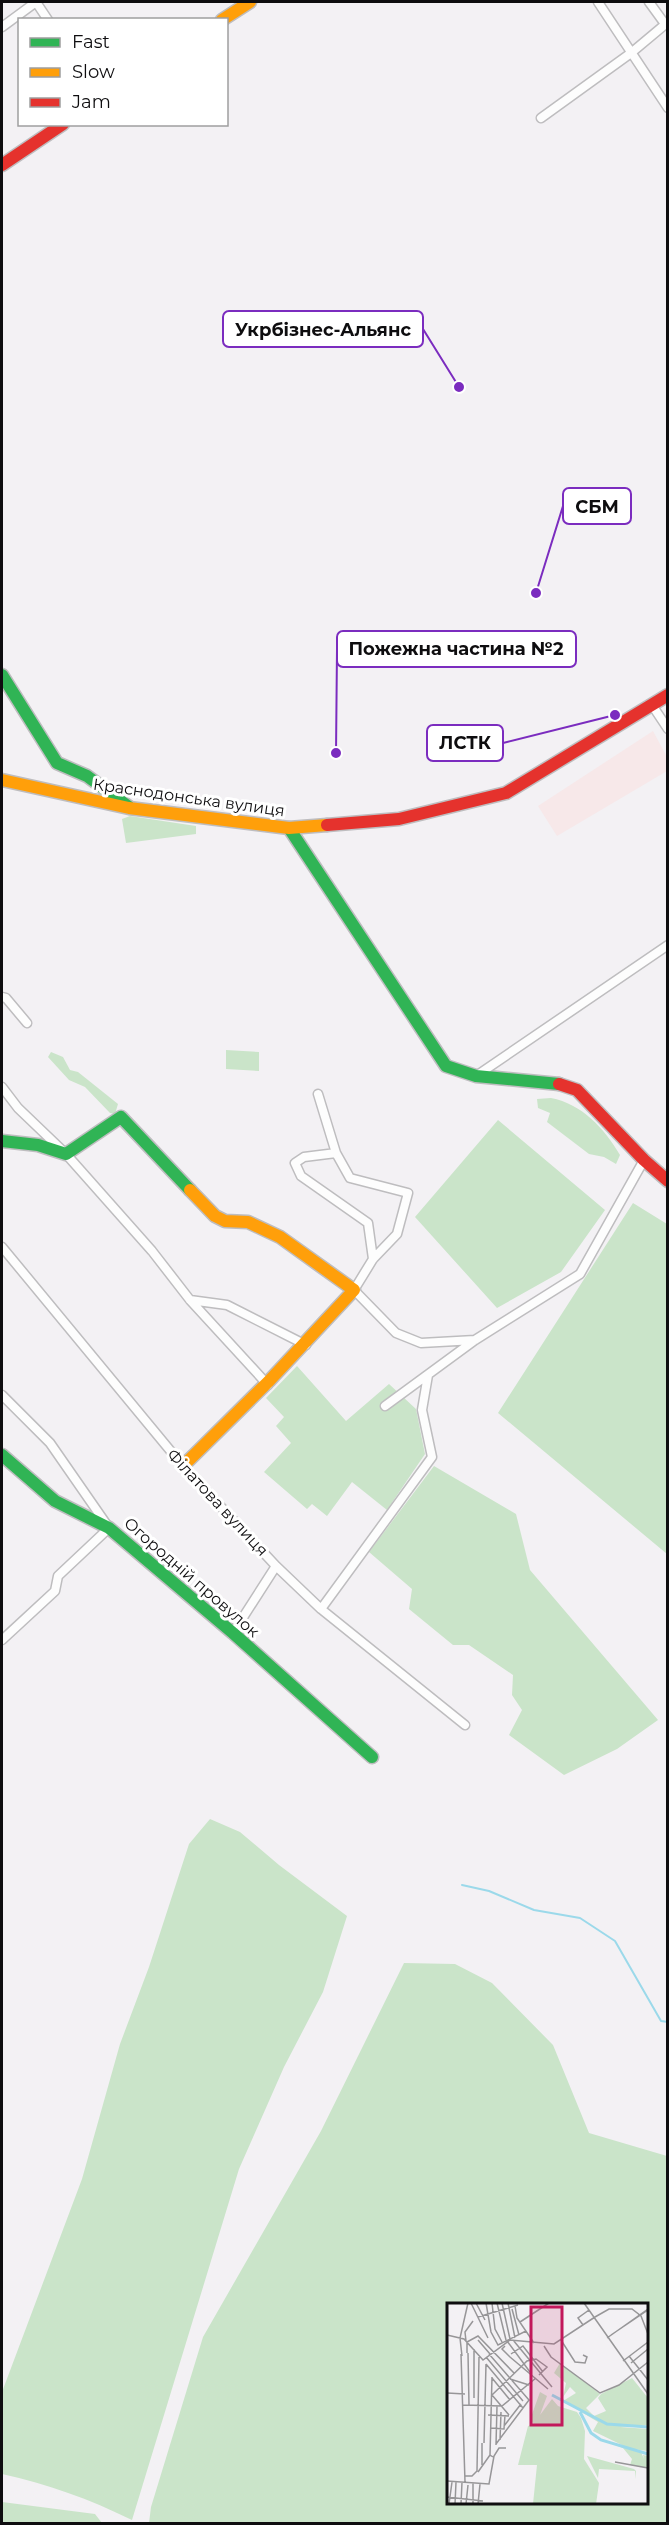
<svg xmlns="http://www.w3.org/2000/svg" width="669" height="2525" font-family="Montserrat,sans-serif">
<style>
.commercial{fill:#f7e8e9}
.green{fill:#cae4c9;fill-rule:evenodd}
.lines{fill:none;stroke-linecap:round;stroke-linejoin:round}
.stream{stroke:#9bd9ea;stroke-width:2}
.street-casing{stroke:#bebdbf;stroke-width:11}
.fast-casing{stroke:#bebdbf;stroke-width:15}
.slow-casing{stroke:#bebdbf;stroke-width:15}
.jam-casing{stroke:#bebdbf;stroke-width:15}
.street{stroke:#fdfdfd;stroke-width:8}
.fast{stroke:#30b455;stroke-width:12}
.slow{stroke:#ff9f0a;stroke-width:12}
.jam{stroke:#e5322d;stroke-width:12}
.labels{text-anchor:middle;stroke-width:6;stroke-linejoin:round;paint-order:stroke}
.street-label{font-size:16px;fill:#0e0d0f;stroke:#fff}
.inset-river{fill:none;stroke:#9bd9ea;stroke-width:3}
.inset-road{fill:none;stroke:#979698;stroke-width:1.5}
.view{fill:#c2185b;fill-opacity:0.15;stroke:#c2185b;stroke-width:3}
.inset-edge{fill:none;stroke:#0e0d0f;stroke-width:3}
.leader{fill:none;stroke:#7b2cbf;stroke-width:2}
.callout-dot{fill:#7b2cbf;stroke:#fff;stroke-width:2}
.callout{fill:#fff;stroke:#7b2cbf;stroke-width:2}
.callout-label{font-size:18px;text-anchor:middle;font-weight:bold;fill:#0e0d0f}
</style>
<rect width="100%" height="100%" fill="#f3f1f4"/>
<!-- commercial -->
<path class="commercial" d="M 653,731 L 667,757 L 667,771 L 557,836 L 538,806 Z"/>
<!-- green -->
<path class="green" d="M 130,816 L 196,826 L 196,834 L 126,843 L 122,819 Z
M 226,1050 L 259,1052 L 259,1071 L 226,1069 Z
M 51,1052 L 63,1057 L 70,1070 L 78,1072 L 118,1104 L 115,1114 L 110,1113 L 85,1087 L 69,1080 L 48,1057 Z
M 551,1098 C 582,1104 604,1128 620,1155 L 616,1164 L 604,1157 L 589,1154 L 547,1122 L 550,1113 L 538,1108 L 537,1099 Z
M 498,1120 L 605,1210 L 561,1272 L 497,1308 L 415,1217 Z
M 633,1203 L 667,1224 L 667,1554 L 498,1413 Z
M 297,1366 L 346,1421 L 389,1384 L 416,1409 L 425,1454 L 387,1510 L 352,1482 L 327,1516 L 312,1504 L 307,1509 L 264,1472 L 291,1443 L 276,1426 L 284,1417 L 266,1398 Z
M 434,1466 L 516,1514 L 530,1570 L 658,1720 L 617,1749 L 564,1775 L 509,1735 L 522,1710 L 512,1695 L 513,1675 L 469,1645 L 453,1645 L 409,1609 L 412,1589 L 369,1552 Z
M 210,1819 L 240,1832 L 279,1865 L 347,1916 L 323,1992 L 284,2067 L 239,2169 L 132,2520 C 89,2499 48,2484 2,2474 L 2,2392 L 82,2179 L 120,2044 L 149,1967 L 189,1844 Z
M 404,1963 L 455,1964 L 492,1983 L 553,2045 L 589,2133 L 667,2156 L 667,2523 L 149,2523 L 151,2507 L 203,2337 L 321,2131 ZM 448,2304 L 646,2304 L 646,2502 L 448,2502 Z
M 2,2502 L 95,2514 L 102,2523 L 2,2523 Z"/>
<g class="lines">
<!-- stream -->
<path class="stream" d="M 462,1885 L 489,1891 L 534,1910 L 580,1918 L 615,1941 L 661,2021 L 668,2022"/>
<defs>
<path id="street" d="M 36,2 L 48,20
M 598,2 L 668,108
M 649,2 L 665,24
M 2,27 L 36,2
M 541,118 L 631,53 L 668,22
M 652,705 L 668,729
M 2,997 L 6,998 L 27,1023
M 476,1076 L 668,945
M 2,1087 L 18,1108 L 66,1154 L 152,1251 L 190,1300 L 268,1385
M 318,1094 L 336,1153 L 350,1178 L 408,1193 L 397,1234 L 373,1259 L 354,1290 L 396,1333 L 421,1343 L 475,1340
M 336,1153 L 304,1157 L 295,1163 L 301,1176 L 368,1223 L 373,1259
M 2,1247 L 183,1466 L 276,1566 L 321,1609 L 465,1725
M 190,1300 L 227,1305 L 306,1345
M 2,1395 L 50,1443 L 109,1528 L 58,1576 L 55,1591 L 2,1640
M 385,1406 L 475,1340 L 580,1274 L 644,1160
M 321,1609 L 432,1457 L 422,1410 L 428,1375
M 233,1633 L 276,1566"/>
<path id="fast" d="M 2,675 L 57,763 L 87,776 L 129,807
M 289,828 L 446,1066 L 476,1076 L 559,1084
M 2,1141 L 38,1145 L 66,1154 L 121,1117 L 190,1190
M 2,1455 L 55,1501 L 109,1528 L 233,1633 L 372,1757"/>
<path id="slow" d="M 222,20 L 250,2
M 2,780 L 129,808 L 289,828 L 327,825
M 183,1466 L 270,1380 L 354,1290 L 280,1237 L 248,1222 L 225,1221 L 215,1216 L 190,1190"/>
<path id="jam" d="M 2,165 L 63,124
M 327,825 L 399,819 L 506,793 L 668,695
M 559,1084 L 577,1090 L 644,1160 L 668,1181"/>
</defs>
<!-- street casing -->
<use href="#street" class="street-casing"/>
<!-- fast casing -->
<use href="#fast" class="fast-casing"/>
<!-- slow casing -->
<use href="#slow" class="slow-casing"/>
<!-- jam casing -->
<use href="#jam" class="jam-casing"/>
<!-- street -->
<use href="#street" class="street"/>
<!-- fast -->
<use href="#fast" class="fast"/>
<!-- slow -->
<use href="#slow" class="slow"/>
<!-- jam -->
<use href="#jam" class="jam"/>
</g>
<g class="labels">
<!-- street labels -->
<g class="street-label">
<text transform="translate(189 797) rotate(8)" y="6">Краснодонська вулиця</text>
<text transform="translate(218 1502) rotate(47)" y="6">Філатова вулиця</text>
<text transform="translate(192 1577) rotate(41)" y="6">Огородній провулок</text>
</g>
</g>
<!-- overview -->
<g transform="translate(447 2303)">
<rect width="201" height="201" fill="#f3f1f4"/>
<path d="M 113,60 L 153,91 L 139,105 L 147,113 L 159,108 L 151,95 L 154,91 L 185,75 L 201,95 L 201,122 L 173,124 L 201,126 L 201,148 L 185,146 L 194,149 L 197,156 L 196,152 L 201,153 L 201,165 L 183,162 L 185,156 L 176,145 L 159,138 L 177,143 L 146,128 L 151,119 L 116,98 L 129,90 L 123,84 L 116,94 L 119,80 L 107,70 ZM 93,89 L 100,93 L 93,112 L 105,96 L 111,103 L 130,109 L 134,115 L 138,128 L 137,156 L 152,180 L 149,201 L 86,201 L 90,162 L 71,162 L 81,123 L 87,121 L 83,117 ZM 140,153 L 187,166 L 189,168 L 189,176 L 188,168 L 152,166 L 151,175 Z" fill="#cae4c9"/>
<path class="inset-river" d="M 105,92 L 160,121 L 201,124M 133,109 L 144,130 L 154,137 L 201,151"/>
<path class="inset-road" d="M 24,0 L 41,35M 29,0 L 38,17M 39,0 L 44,29 L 51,42 L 79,28M 45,0 L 48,26 L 55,39M 50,0 L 59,37M 55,0 L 63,36M 61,0 L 68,35M 137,0 L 201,91M 68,3 L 70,15 L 87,40M 65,6 L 72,32M 31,14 L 71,2M 148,14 L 162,6 L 185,6 L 194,13 L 201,31M 73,19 L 102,0M 136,22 L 131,15 L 142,7M 0,32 L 17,36 L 36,57 L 63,37 L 107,41 L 148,14M 164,32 L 201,7M 160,35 L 201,6M 31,37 L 43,51M 66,37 L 105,84M 114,37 L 128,59 L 138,60 L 140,54 L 136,52M 19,38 L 18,29 L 26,18M 60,38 L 83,69M 58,43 L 55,46 L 63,54 L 101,86M 97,43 L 104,54 L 153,90 L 172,82 L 201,59M 27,46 L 27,95M 20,50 L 20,39 L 31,33 L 67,70M 21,50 L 22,102M 14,51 L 18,179M 42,51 L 82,97 L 49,141M 64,51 L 76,43 L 96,69M 15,53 L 13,35 L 21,0M 182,53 L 201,77M 39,54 L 76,98M 176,58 L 201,39M 184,60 L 201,46M 39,61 L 76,105M 45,74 L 43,152 L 46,154M 45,75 L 63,97M 63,76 L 82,82M 0,90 L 18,91M 45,92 L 80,58 L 89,56 L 100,64 L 92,72M 45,92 L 62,112M 16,102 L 55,103 L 89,75M 41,112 L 62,113M 57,123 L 74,101M 44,125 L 57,126 L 58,112M 53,137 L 54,109M 37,140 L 39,61M 49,142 L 50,103M 168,159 L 201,165M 35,162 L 35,140M 31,169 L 43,152M 18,173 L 25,173 L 30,168 L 32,54M 0,178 L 42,181 L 47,153 L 52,145 L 59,145M 0,194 L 36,198M 2,201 L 5,179M 8,201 L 9,179M 14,201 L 15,179M 19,201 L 21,182M 26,201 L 26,180M 31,201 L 33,181"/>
<path class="view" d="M 84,4 L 115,4 L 115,122 L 84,122 Z"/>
<rect width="201" height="201" class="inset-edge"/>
</g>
<!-- callouts -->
<path class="leader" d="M459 387L423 329M536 593L563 506M336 753L337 649M615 715L503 743"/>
<g class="callout-dot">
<circle cx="459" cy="387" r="6"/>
<circle cx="536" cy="593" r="6"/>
<circle cx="336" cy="753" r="6"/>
<circle cx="615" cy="715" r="6"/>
</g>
<g class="callout">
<rect x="223" y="311" width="200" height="36" rx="6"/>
<rect x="563" y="488" width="68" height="36" rx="6"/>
<rect x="337" y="631" width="239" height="36" rx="6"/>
<rect x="427" y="725" width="76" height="36" rx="6"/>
</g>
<g class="callout-label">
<text x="323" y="336">Укрбiзнес-Альянс</text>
<text x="597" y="513">СБМ</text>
<text x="456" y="655">Пожежна частина №2</text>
<text x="465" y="749">ЛСТК</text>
</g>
<!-- border -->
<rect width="669" height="2525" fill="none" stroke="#0e0d0f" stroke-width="6"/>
<!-- legend -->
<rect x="18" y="18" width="210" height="108" fill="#ffffff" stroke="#9f9e9f" stroke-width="1.5"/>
<rect x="30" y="38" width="30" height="9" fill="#30b455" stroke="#9f9e9f" stroke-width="1.5"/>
<text x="72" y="48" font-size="18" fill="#0e0d0f">Fast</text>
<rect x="30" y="68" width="30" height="9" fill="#ff9f0a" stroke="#9f9e9f" stroke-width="1.5"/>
<text x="72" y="78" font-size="18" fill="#0e0d0f">Slow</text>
<rect x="30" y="98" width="30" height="9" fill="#e5322d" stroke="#9f9e9f" stroke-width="1.5"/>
<text x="72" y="108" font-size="18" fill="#0e0d0f">Jam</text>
</svg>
